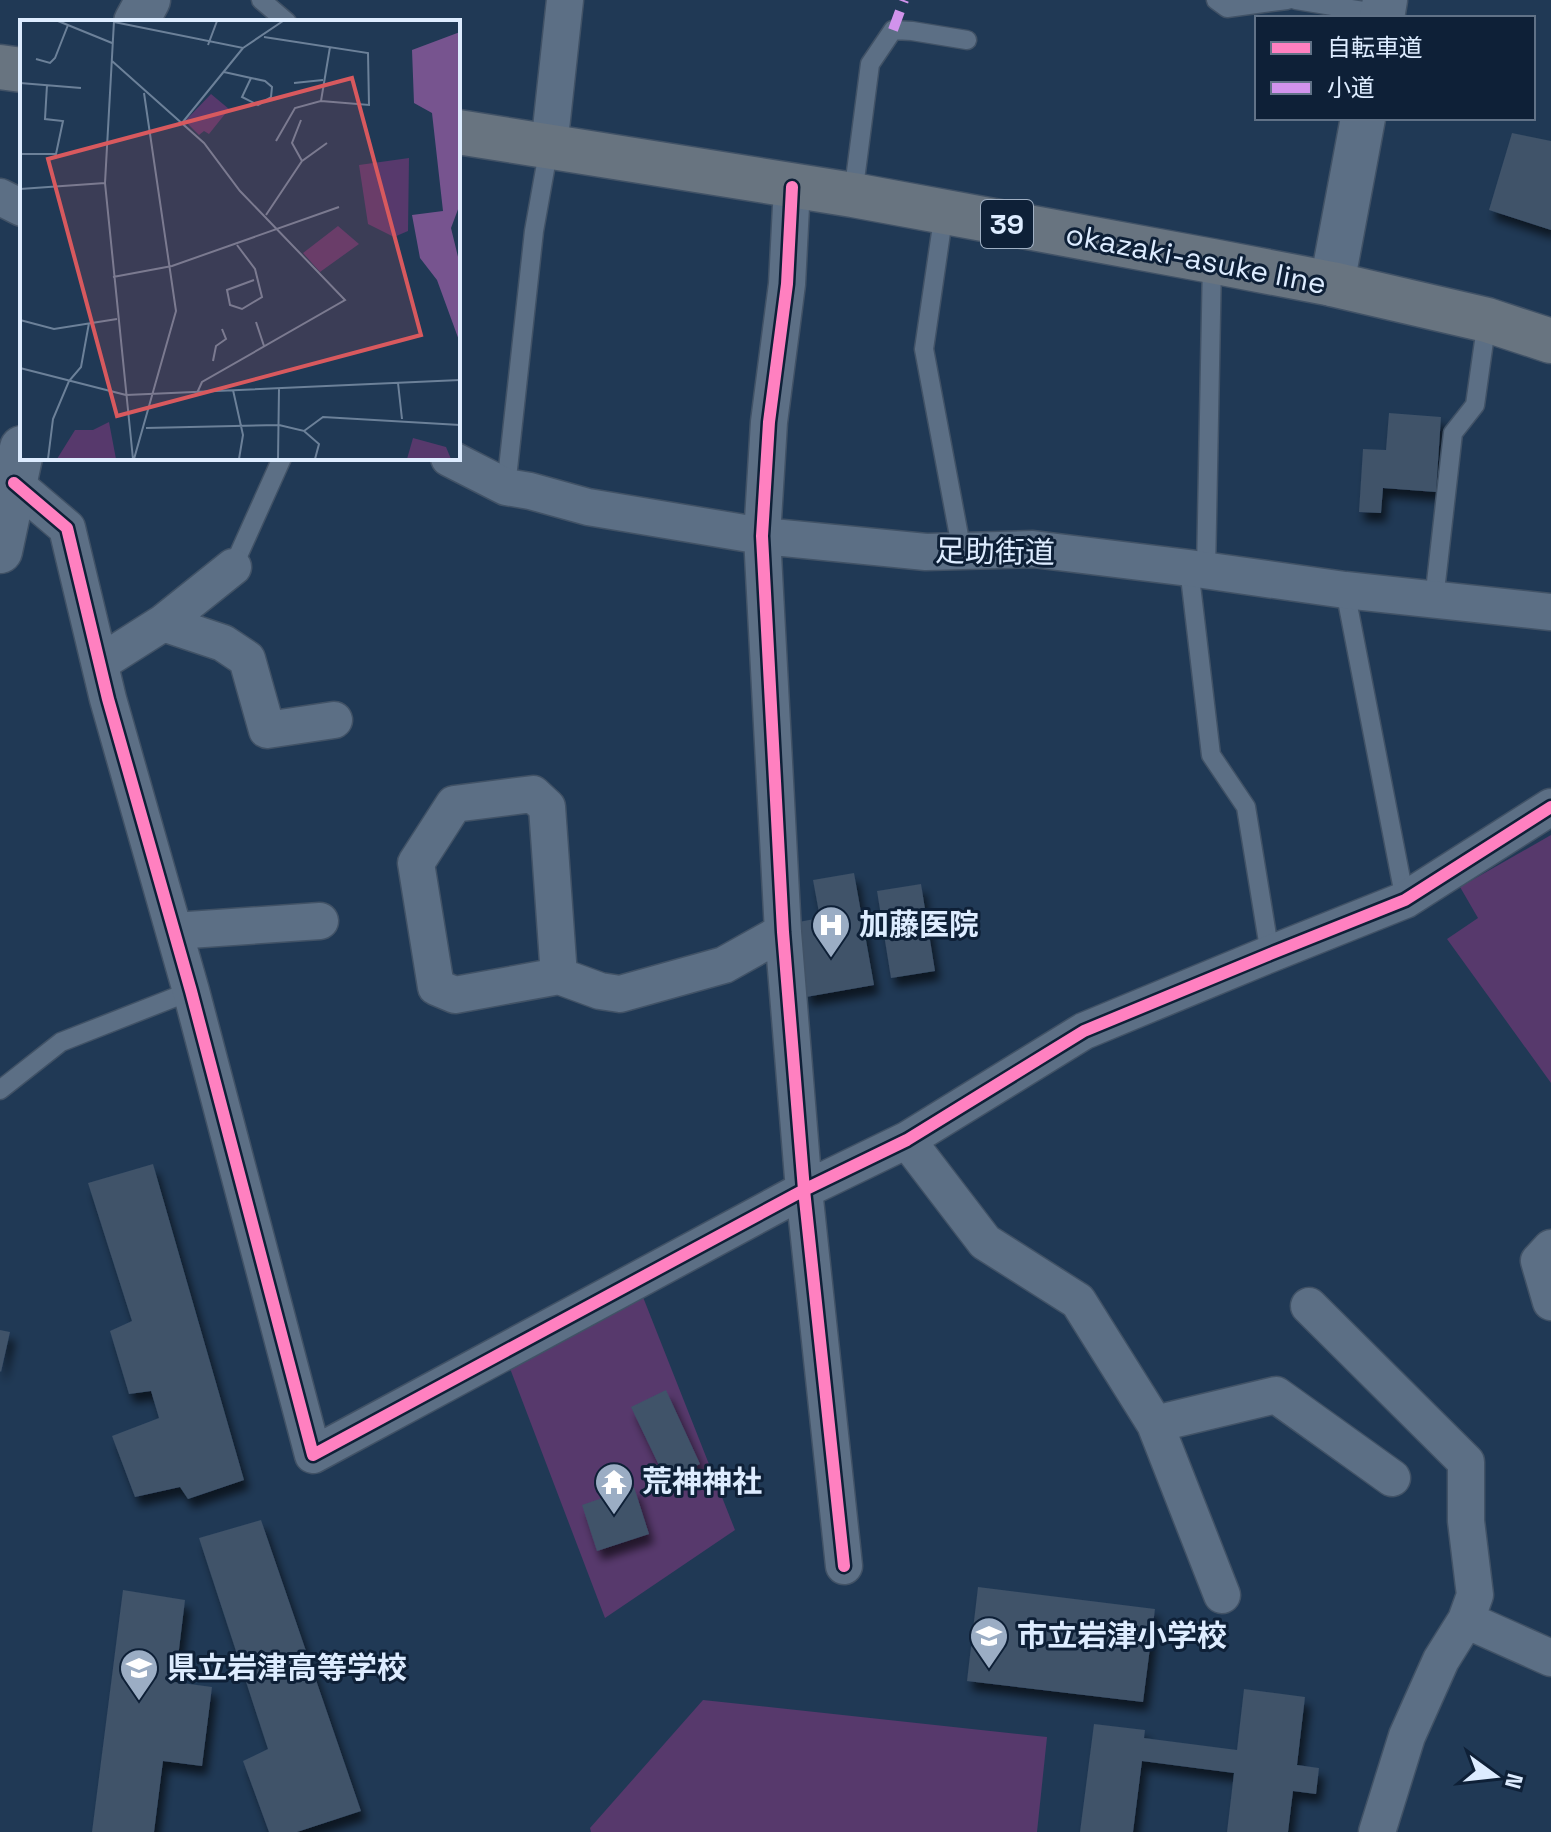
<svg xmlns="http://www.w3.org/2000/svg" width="1551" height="1832" font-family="'Space Grotesk','Noto Sans JP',sans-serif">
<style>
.green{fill:#57396c}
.building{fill:#3f5269;filter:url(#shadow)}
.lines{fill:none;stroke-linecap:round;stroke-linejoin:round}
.service-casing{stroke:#415266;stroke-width:21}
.minor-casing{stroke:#415266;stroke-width:39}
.tertiary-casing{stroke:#415266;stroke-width:47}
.secondary-casing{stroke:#415266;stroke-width:47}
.primary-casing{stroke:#415266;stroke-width:47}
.service{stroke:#5c6f85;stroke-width:18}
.minor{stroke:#5c6f85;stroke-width:36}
.tertiary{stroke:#5c6f85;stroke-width:44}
.secondary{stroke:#5c6f85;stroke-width:44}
.primary{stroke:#687480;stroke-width:44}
.quiet{stroke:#d193ec;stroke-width:10;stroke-dasharray:20 10;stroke-linecap:butt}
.cycleway-casing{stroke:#0e2037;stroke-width:17}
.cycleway{stroke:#ff80c0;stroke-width:12}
.labels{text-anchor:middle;stroke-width:6;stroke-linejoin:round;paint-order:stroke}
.shield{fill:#0e2037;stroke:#9fafc3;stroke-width:2}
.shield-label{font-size:28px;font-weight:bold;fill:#ddecff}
.street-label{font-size:30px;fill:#ddecff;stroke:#0e2037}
.poi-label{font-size:30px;font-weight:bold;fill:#ddecff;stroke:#0e2037;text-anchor:start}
.inset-road{fill:none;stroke:#6c8199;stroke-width:2}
.view{fill:#d8595e;fill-opacity:0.15;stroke:#d8595e;stroke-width:4}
.inset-edge{fill:none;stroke:#ddecff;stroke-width:4}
</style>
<defs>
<filter id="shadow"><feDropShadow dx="5" dy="9" stdDeviation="4" flood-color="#0009"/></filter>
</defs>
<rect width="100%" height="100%" fill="#203955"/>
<!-- green -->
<path class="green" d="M 1551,835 L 1551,1083 L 1447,939 L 1478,918 L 1460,887 Z
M 641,1292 L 735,1530 L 605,1618 L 506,1358 Z
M 703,1700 L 1047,1737 L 1037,1832 L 591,1832 L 590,1828 Z"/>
<!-- building -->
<path class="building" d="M 1512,133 L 1551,141 L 1551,230 L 1489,210 Z
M 1389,413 L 1441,417 L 1436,492 L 1383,488 L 1381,513 L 1359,512 L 1363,449 L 1386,450 Z
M 854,873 L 874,985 L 806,997 L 793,923 L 820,918 L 813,880 Z
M 921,884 L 935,971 L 891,978 L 877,891 Z
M 153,1164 L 244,1480 L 188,1499 L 180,1487 L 135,1497 L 112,1436 L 159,1418 L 151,1391 L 129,1394 L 110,1331 L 132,1321 L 88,1183 Z
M 0,1330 L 10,1332 L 1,1372 L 0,1371 Z
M 666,1390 L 700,1464 L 666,1480 L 631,1407 Z
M 634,1487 L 649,1534 L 597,1551 L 582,1505 Z
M 261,1520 L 361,1811 L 297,1832 L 269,1832 L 243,1761 L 268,1749 L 199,1538 Z
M 978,1587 L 1155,1609 L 1143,1702 L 967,1681 Z
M 123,1590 L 185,1600 L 175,1682 L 212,1687 L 202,1766 L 163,1761 L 154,1832 L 92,1832 Z
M 1244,1689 L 1305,1697 L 1297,1765 L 1319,1768 L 1316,1794 L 1293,1791 L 1288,1832 L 1227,1832 L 1234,1773 L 1142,1761 L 1133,1832 L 1080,1832 L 1094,1724 L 1145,1730 L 1144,1738 L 1237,1750 Z"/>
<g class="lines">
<defs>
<path id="service" d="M 261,0 L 287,22
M 1216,0 L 1227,8 L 1287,0
M 1296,0 L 1382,14
M 853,195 L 870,64 L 893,30 L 912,31 L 967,40
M 944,212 L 924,349 L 962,552
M 506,487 L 534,231 L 549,147
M 233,567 L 282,458
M 1189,568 L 1211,755 L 1246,807 L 1270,954
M 1206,571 L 1212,262
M 1345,590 L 1405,900
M 1434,600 L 1453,433 L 1475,405 L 1487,320
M 0,1090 L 61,1042 L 191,991"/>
<path id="minor" d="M 549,147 L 565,0
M 792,187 L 787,284 L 769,422 L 762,536 L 783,932 L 804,1190 L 844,1566
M 0,197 L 22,208
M 449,458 L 506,487 L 530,491 L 588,507 L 762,536 L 926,552 L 1033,549 L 1189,568 L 1345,590 L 1551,612
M 14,483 L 67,528 L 108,699 L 191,991 L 313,1455 L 804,1190 L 907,1140 L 1084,1031 L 1270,954 L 1405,900 L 1551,807
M 163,623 L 223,643 L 247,659 L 267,730 L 334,720
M 100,663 L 163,623 L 233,567
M 174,931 L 320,921
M 559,976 L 547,807 L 533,794 L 454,804 L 416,863 L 436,987 L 455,995 L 559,976 L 600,991 L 620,994 L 724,965 L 783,932
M 907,1140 L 985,1242 L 1078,1301 L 1155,1424
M 1551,1248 L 1539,1261 L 1551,1302
M 1309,1306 L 1466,1462 L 1466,1521 L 1475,1595 L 1466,1620 L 1551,1658
M 1222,1595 L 1155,1424 L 1276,1395 L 1392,1478
M 1377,1832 L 1407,1736 L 1441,1660 L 1466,1620"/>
<path id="tertiary" d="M 1382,18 L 1385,0
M 136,22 L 148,0
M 1332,284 L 1363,118"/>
<path id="secondary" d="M 0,551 L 22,448"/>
<path id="primary" d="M 0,67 L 22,70
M 458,132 L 853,195 L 1212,261 L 1332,284 L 1487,320 L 1551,341"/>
</defs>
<!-- service casing -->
<use href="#service" class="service-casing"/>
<!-- minor casing -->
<use href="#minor" class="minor-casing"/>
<!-- tertiary casing -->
<use href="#tertiary" class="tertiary-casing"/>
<!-- secondary casing -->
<use href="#secondary" class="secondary-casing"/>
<!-- primary casing -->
<use href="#primary" class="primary-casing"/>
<!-- service -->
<use href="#service" class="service"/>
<!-- minor -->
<use href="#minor" class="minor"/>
<!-- tertiary -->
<use href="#tertiary" class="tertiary"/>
<!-- secondary -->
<use href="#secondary" class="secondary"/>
<!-- primary -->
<use href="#primary" class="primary"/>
<!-- quiet -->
<path class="quiet" d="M 893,30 L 904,0"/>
<defs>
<path id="cycleway" d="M 792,187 L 787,284 L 769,422 L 762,536 L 783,932 L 804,1190 L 844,1566
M 14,483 L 67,528 L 108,699 L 191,991 L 313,1455 L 804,1190 L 907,1140 L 1084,1031 L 1270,954 L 1405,900 L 1551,807"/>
</defs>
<!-- cycleway casing -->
<use href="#cycleway" class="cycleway-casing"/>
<!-- cycleway -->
<use href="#cycleway" class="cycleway"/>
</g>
<!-- icons -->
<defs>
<symbol id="hospital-pin" viewBox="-11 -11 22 30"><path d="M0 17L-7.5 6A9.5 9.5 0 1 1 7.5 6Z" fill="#9badc4" stroke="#0e2037"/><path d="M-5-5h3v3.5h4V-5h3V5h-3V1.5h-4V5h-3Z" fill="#fff"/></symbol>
<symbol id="temple-pin" viewBox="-11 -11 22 30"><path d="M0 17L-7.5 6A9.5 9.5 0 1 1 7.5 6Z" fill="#9badc4" stroke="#0e2037"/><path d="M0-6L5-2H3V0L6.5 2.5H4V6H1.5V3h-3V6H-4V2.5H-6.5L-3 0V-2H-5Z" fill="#fff"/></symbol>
<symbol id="school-pin" viewBox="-11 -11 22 30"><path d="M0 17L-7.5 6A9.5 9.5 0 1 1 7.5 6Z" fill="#9badc4" stroke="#0e2037"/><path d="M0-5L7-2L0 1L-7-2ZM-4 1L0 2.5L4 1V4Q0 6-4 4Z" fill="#fff"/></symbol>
</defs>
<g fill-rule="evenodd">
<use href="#hospital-pin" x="809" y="903" width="44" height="60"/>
<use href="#temple-pin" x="592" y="1460" width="44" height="60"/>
<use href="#school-pin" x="967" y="1614" width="44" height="60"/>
<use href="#school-pin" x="117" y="1646" width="44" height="60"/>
</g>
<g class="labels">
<!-- shield labels -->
<rect class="shield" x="981" y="200" width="52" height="48" rx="6"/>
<g class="shield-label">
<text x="1007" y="234">39</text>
</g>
<!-- street labels -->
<g class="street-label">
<text transform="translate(1196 259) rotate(11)" y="10">okazaki-asuke line</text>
<text transform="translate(995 552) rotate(1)" y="10">足助街道</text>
</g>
<!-- poi labels -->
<g class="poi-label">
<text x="859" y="935">加藤医院</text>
<text x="642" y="1492">荒神神社</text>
<text x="1017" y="1646">市立岩津小学校</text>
<text x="167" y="1678">県立岩津高等学校</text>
</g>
</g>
<!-- overview -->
<g transform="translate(20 20)">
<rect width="440" height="440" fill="#203955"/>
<path d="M 191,74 L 209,89 L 189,114 L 184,111 L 179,115 L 165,101 ZM 389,138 L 388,211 L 374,217 L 348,204 L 339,145 ZM 318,206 L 339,224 L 300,252 L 283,233 ZM 89,402 L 96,439 L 37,439 L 55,410 L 73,410 ZM 393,418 L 426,427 L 431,439 L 387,439 Z" fill="#57396c"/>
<path d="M 440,12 L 440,184 L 431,208 L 440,245 L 440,323 L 417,260 L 400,238 L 392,195 L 423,191 L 412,93 L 394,83 L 392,30 Z" fill="#77548f"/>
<path class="inset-road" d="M 38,1 L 92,23M 94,1 L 85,163 L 113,439M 94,2 L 223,28 L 263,1M 244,17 L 348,33 L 349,85 L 301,81M 188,25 L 197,1M 16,39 L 30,43 L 35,38 L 48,5M 92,41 L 184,123 L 220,171 L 325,280 L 182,362 L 177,373M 204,52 L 231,58 L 245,61 L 252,67 L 251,77 L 238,85 L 222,77 L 231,58M 0,63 L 61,68M 274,63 L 303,60M 281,100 L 272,123 L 282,141 L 307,123M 162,103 L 223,28M 256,121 L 275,88 L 301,81 L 310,27M 0,134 L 36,134 L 43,101 L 25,99 L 27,65M 0,169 L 85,163M 246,195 L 282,141M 217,225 L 235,249 L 242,277 L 222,289 L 210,285 L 207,270 L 234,260M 93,257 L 152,246 L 319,187M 0,300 L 34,309 L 97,299M 236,302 L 244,326M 193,341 L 196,326 L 206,319 L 202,309M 0,348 L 106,375M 378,363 L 382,399M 213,370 L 223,415 L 219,439M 106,375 L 440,360M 126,408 L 259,405 L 284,411 L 303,397 L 440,405M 284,411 L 299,424 L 295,439M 28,439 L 33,399 L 49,361 L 61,347 L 69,303M 114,439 L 156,291 L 124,73M 258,439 L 259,369"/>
<path class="view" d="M 332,58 L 401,315 L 97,396 L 28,139 Z"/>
<rect width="440" height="440" class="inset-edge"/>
</g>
<!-- legend -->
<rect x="1255" y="16" width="280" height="104" fill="#0e2037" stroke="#617287" stroke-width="2"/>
<rect x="1271" y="42" width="40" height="12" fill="#ff80c0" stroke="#617287" stroke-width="2"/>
<text x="1327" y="56" font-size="24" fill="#ddecff">自転車道</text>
<rect x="1271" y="82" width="40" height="12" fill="#d193ec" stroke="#617287" stroke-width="2"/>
<text x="1327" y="96" font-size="24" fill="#ddecff">小道</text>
<!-- north arrow -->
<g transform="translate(1495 1776) rotate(105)" stroke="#0e2037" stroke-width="6" paint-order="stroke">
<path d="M0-6L14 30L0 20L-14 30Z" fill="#ddecff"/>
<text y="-12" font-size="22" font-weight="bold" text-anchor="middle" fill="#ddecff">N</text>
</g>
</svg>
